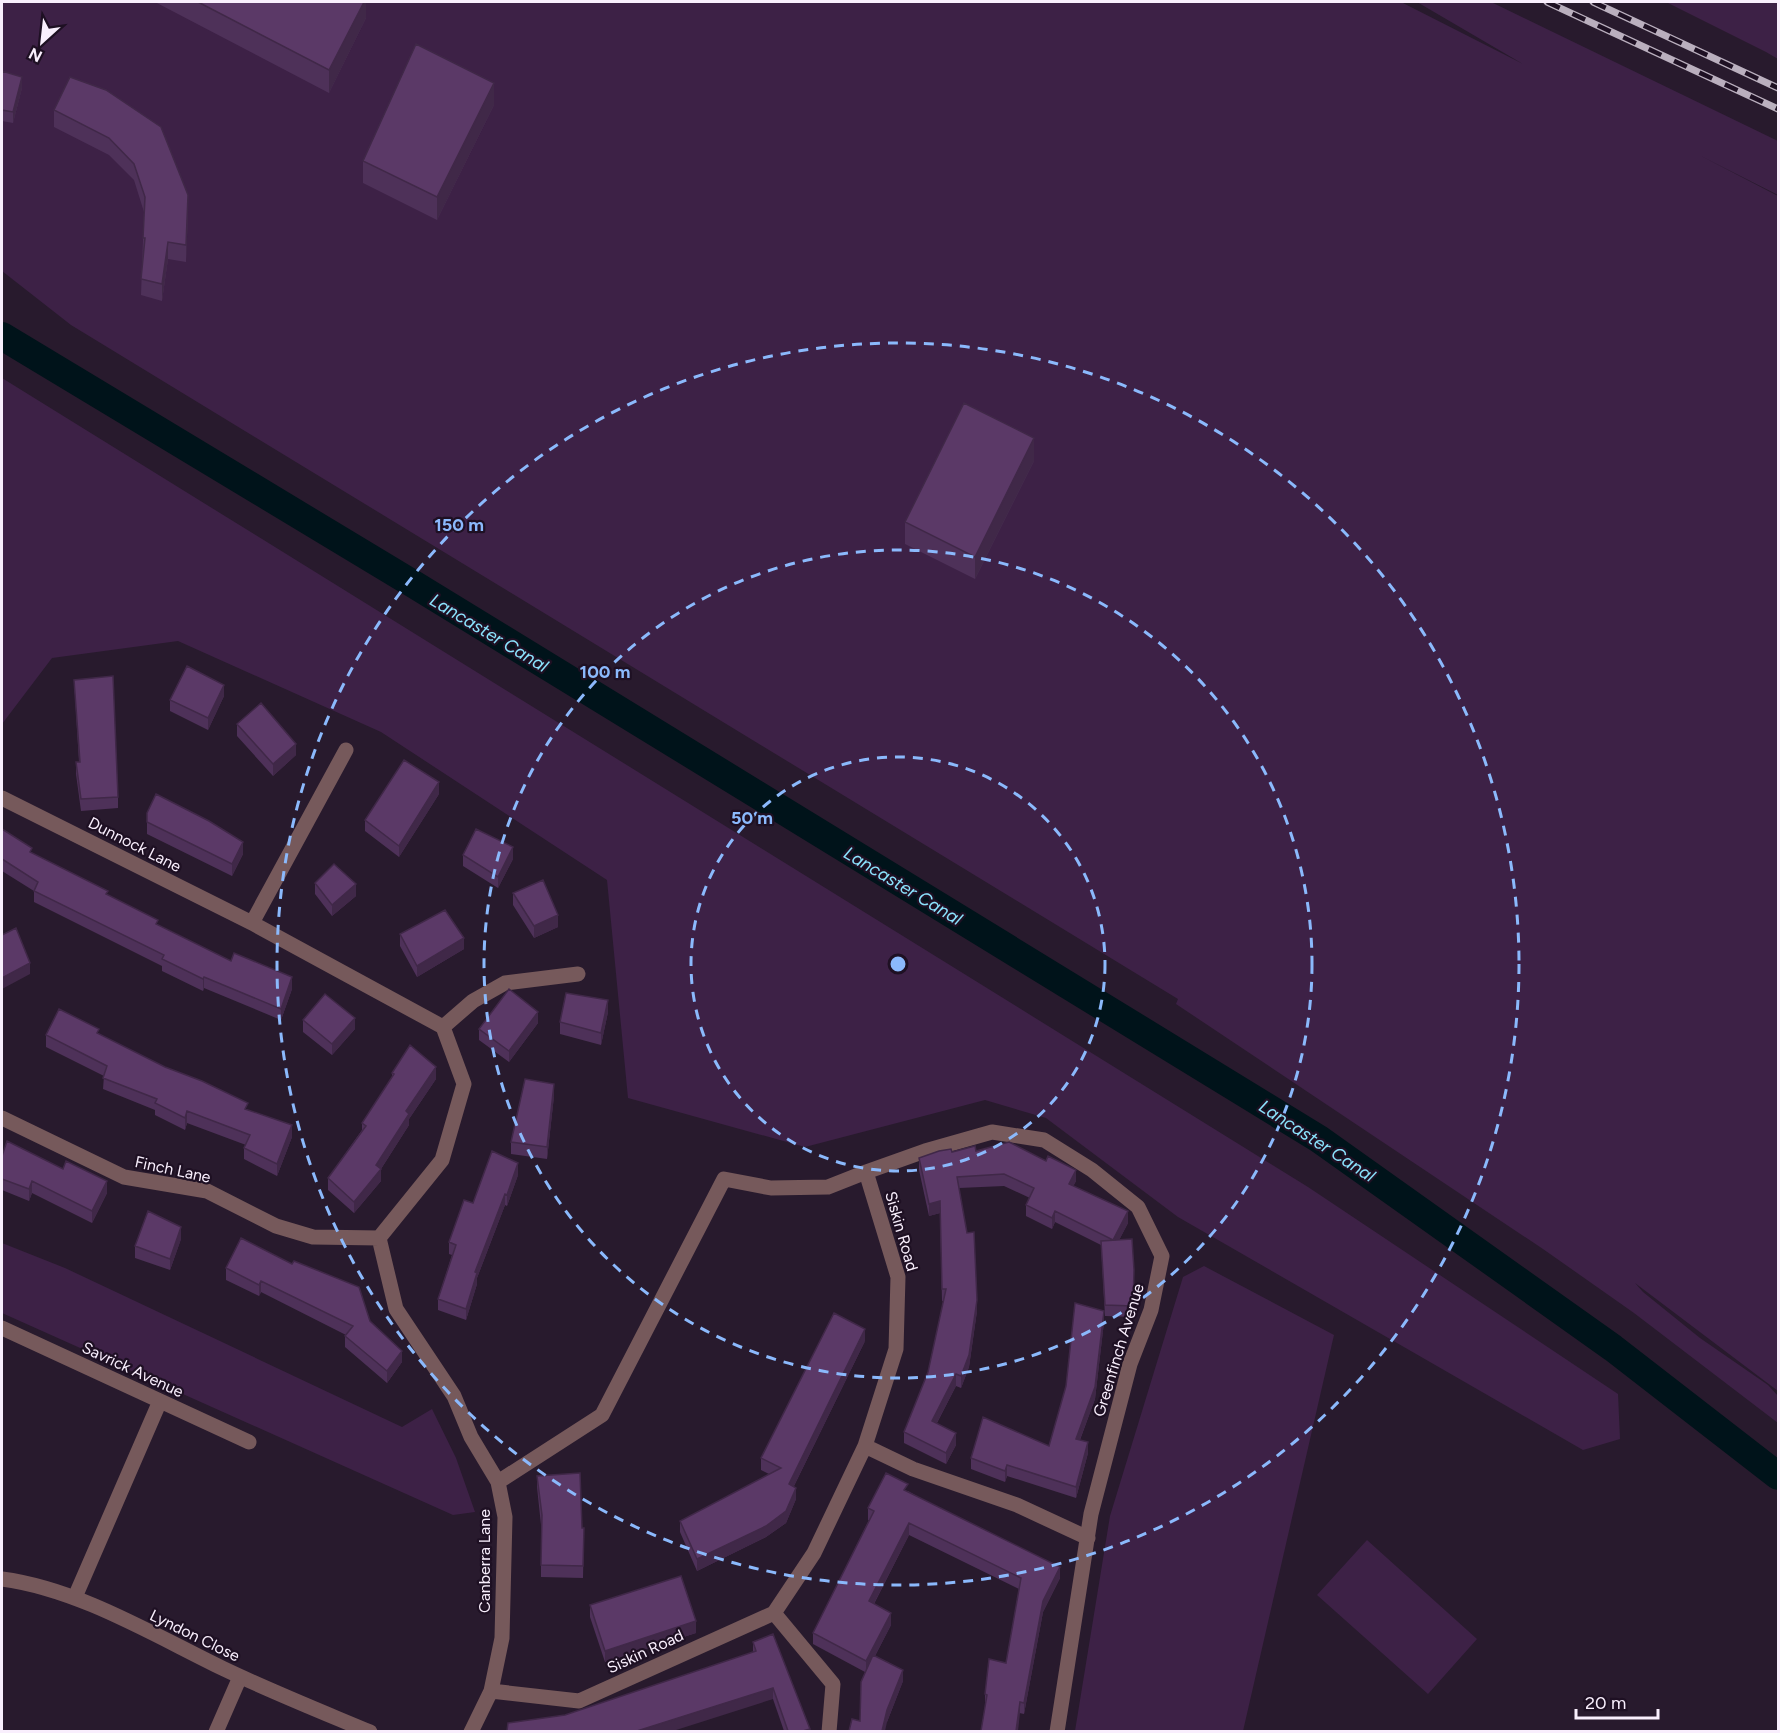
<svg xmlns="http://www.w3.org/2000/svg" width="1780" height="1733" font-family="Figtree,sans-serif">
<style>
.green{fill:#3d2146}
.lines{fill:none;stroke-linecap:round;stroke-linejoin:round}
.canal{stroke:#00131a;stroke-width:28}
.minor{stroke:#76595b;stroke-width:15}
.rail-casing{stroke:#baafbe;stroke-width:7}
.rail{stroke:#1e1023;stroke-width:4.5;stroke-dasharray:14;stroke-linecap:butt}
.wall{fill:#4e3159}
.shaded-wall{fill:#402848}
.building{fill:#5b3967;stroke:#402848;stroke-width:1.5}
.ring{fill:none;stroke:#8bb9fc;stroke-width:3;stroke-dasharray:10 8}
.labels{text-anchor:middle;stroke-width:4.5;stroke-linejoin:round;paint-order:stroke}
.street-label{font-size:16px;fill:#f9effd;stroke:#1e1023}
.water-label{font-size:18px;font-style:italic;fill:#8be3fd;stroke:#1e1023}
.centre{fill:#8bb9fc;stroke:#1e1023;stroke-width:3}
.ring-label{font-size:18px;text-anchor:middle;font-weight:bold;fill:#8bb9fc;stroke:#1e1023;stroke-width:4.5;stroke-linejoin:round;paint-order:stroke}
</style>
<rect width="100%" height="100%" fill="#281a2d"/>
<!-- green -->
<path class="green" d="M 2,2 L 1401,2 L 1523,64 L 1417,2 L 1491,2 L 1778,141 L 1778,195 L 1701,156 L 1778,196 L 1778,1391 L 1635,1283 L 1643,1292 L 1700,1338 L 1768,1385 L 1778,1396 L 1778,1423 L 1634,1313 L 1543,1249 L 1176,1004 L 1178,999 L 71,325 L 2,271 Z
M 1666,2 L 1778,2 L 1778,59 L 1766,52 Z
M 2,378 L 1308,1187 L 1618,1394 L 1620,1439 L 1583,1450 L 1178,1217 L 1046,1118 L 985,1100 L 805,1147 L 628,1098 L 607,880 L 381,732 L 178,641 L 52,658 L 2,724 Z
M 2,1243 L 65,1268 L 402,1427 L 432,1409 L 456,1458 L 475,1512 L 453,1515 L 2,1313 Z
M 1204,1266 L 1334,1335 L 1243,1731 L 1075,1731 L 1110,1516 L 1183,1277 Z
M 1367,1540 L 1477,1639 L 1428,1694 L 1317,1595 Z"/>
<g class="lines">
<!-- canal -->
<path class="canal" d="M 2,336 L 415,585 L 1319,1139 L 1613,1348 L 1778,1476"/>
<!-- minor -->
<path class="minor" d="M 2,798 L 252,923 L 443,1027 L 464,1084 L 442,1160 L 379,1238 L 396,1309 L 454,1396 L 471,1437 L 498,1482 L 505,1517 L 502,1638 L 491,1691 L 471,1732
M 252,923 L 346,750
M 443,1027 L 473,1001 L 505,983 L 578,974
M 2,1118 L 124,1177 L 207,1191 L 276,1226 L 313,1237 L 379,1238
M 866,1172 L 925,1151 L 992,1132 L 1044,1140 L 1092,1170 L 1138,1207 L 1162,1256 L 1151,1310 L 1130,1364 L 1091,1514 L 1057,1732
M 2,1328 L 249,1442
M 865,1446 L 913,1469 L 1017,1505 L 1088,1538
M 2,1579 C 78,1589 152,1634 222,1668 C 270,1691 320,1711 370,1732
M 75,1597 L 160,1401
M 774,1613 L 833,1684 L 829,1732
M 491,1691 L 579,1701 L 774,1613 L 814,1553 L 865,1446 L 896,1349 L 898,1277 L 866,1172 L 828,1187 L 771,1188 L 724,1179 L 602,1415 L 498,1482
M 216,1732 L 240,1677"/>
<defs>
<path id="rail" d="M 1547,2 L 1778,109
M 1593,2 L 1778,88"/>
</defs>
<!-- rail casing -->
<use href="#rail" class="rail-casing"/>
<!-- rail -->
<use href="#rail" class="rail"/>
</g>
<!-- wall -->
<path class="wall" d="M 155,2 L 366,2 L 366,18 L 329,93 Z
M 2,71 L 22,88 L 13,123 L 2,121 Z
M 70,77 L 188,212 L 186,262 L 168,259 L 162,301 L 141,295 L 144,212 L 134,180 L 109,155 L 54,127 L 54,110 Z
M 494,105 L 437,220 L 363,183 L 363,161 Z
M 1034,461 L 975,579 L 905,544 L 905,522 Z
M 74,680 L 118,797 L 118,808 L 81,811 L 76,774 L 76,762 L 79,762 Z
M 224,696 L 208,730 L 170,711 L 170,700 Z
M 237,724 L 296,755 L 273,776 L 237,736 Z
M 439,794 L 399,857 L 365,831 L 365,820 Z
M 147,822 L 243,854 L 232,876 L 147,834 Z
M 2,829 L 32,853 L 108,895 L 158,925 L 231,961 L 292,989 L 281,1020 L 204,988 L 203,991 L 162,971 L 162,966 L 34,902 L 34,891 L 2,871 Z
M 463,855 L 513,859 L 498,888 L 463,866 Z
M 315,883 L 356,896 L 332,916 L 315,894 Z
M 513,893 L 558,927 L 534,938 L 513,905 Z
M 400,934 L 464,949 L 417,977 L 400,946 Z
M 608,1012 L 601,1045 L 560,1034 L 560,1022 Z
M 303,1020 L 355,1029 L 332,1055 L 303,1032 Z
M 538,1023 L 509,1062 L 479,1040 L 479,1029 Z
M 99,1034 L 248,1110 L 292,1137 L 277,1176 L 244,1159 L 244,1148 L 246,1145 L 187,1123 L 185,1130 L 155,1115 L 155,1110 L 103,1089 L 104,1076 L 46,1047 L 46,1035 Z
M 392,1073 L 436,1079 L 409,1119 L 409,1125 L 381,1169 L 381,1181 L 354,1213 L 328,1190 L 328,1178 L 362,1130 L 362,1123 L 392,1078 Z
M 554,1096 L 547,1159 L 511,1154 L 511,1142 Z
M 976,1151 L 1076,1181 L 1073,1186 L 1128,1223 L 1119,1240 L 1134,1270 L 1133,1317 L 1105,1316 L 1101,1245 L 1055,1222 L 1052,1229 L 1026,1216 L 1026,1205 L 1030,1198 L 1004,1186 L 959,1188 L 977,1311 L 969,1367 L 961,1388 L 956,1386 L 937,1423 L 956,1445 L 946,1464 L 904,1443 L 904,1432 L 928,1372 L 944,1301 L 942,1301 L 940,1213 L 929,1216 L 919,1170 L 919,1158 L 952,1152 Z
M 2,1156 L 63,1169 L 107,1193 L 92,1223 L 32,1193 L 29,1201 L 2,1190 Z
M 518,1175 L 507,1206 L 505,1205 L 477,1278 L 477,1284 L 466,1320 L 438,1310 L 438,1299 L 452,1255 L 449,1254 L 449,1242 L 473,1203 Z
M 181,1239 L 170,1270 L 135,1258 L 135,1246 Z
M 226,1268 L 370,1321 L 402,1362 L 387,1383 L 345,1347 L 345,1336 L 346,1335 L 261,1292 L 259,1296 L 226,1280 Z
M 1104,1322 L 1095,1399 L 1080,1440 L 1088,1453 L 1076,1498 L 1007,1476 L 1005,1482 L 971,1469 L 971,1458 L 1049,1446 Z
M 865,1341 L 794,1486 L 796,1499 L 786,1523 L 766,1537 L 697,1571 L 680,1532 L 680,1521 L 769,1474 L 761,1470 L 761,1458 Z
M 537,1476 L 582,1528 L 584,1528 L 583,1578 L 541,1577 L 541,1525 L 537,1487 Z
M 908,1491 L 1060,1578 L 1043,1612 L 1024,1714 L 985,1706 L 985,1694 L 1006,1663 L 1019,1589 L 909,1535 L 874,1604 L 891,1625 L 875,1656 L 903,1681 L 887,1722 L 860,1721 L 865,1672 L 813,1644 L 813,1633 L 869,1520 L 868,1520 L 868,1508 Z
M 590,1605 L 696,1633 L 605,1662 L 590,1617 Z
M 753,1642 L 810,1731 L 784,1731 L 773,1699 L 565,1715 L 753,1653 Z"/>
<!-- shaded-wall -->
<path class="shaded-wall" d="M 364,2 L 366,2 L 366,18 L 329,93 L 329,70 Z
M 22,77 L 22,88 L 13,123 L 13,112 Z
M 494,83 L 494,105 L 437,220 L 437,197 Z
M 188,195 L 188,212 L 186,262 L 186,245 Z
M 168,242 L 168,259 L 162,301 L 162,284 Z
M 1034,438 L 1034,461 L 975,579 L 975,557 Z
M 224,685 L 224,696 L 208,730 L 208,718 Z
M 296,744 L 296,755 L 273,776 L 273,764 Z
M 439,782 L 439,794 L 399,857 L 399,846 Z
M 243,842 L 243,854 L 232,876 L 232,864 Z
M 513,847 L 513,859 L 498,888 L 498,877 Z
M 356,884 L 356,896 L 332,916 L 332,905 Z
M 558,915 L 558,927 L 534,938 L 534,926 Z
M 464,938 L 464,949 L 417,977 L 417,966 Z
M 30,963 L 30,974 L 2,989 L 2,978 Z
M 204,977 L 204,988 L 203,991 L 203,979 Z
M 292,977 L 292,989 L 281,1020 L 281,1009 Z
M 608,1000 L 608,1012 L 601,1045 L 601,1033 Z
M 538,1012 L 538,1023 L 509,1062 L 509,1051 Z
M 355,1018 L 355,1029 L 332,1055 L 332,1044 Z
M 436,1067 L 436,1079 L 409,1119 L 409,1125 L 379,1172 L 381,1169 L 381,1181 L 354,1213 L 354,1202 L 376,1165 L 406,1111 Z
M 554,1084 L 554,1096 L 547,1159 L 547,1147 Z
M 187,1111 L 187,1123 L 185,1130 L 185,1118 Z
M 292,1125 L 292,1137 L 277,1176 L 277,1164 Z
M 518,1163 L 518,1175 L 507,1206 L 507,1195 Z
M 1076,1170 L 1076,1181 L 1069,1195 L 1069,1184 Z
M 32,1181 L 32,1193 L 29,1201 L 29,1189 Z
M 107,1181 L 107,1193 L 92,1223 L 92,1211 Z
M 505,1194 L 505,1205 L 477,1278 L 477,1284 L 466,1320 L 466,1309 L 475,1272 Z
M 940,1201 L 940,1213 L 929,1216 L 929,1204 Z
M 1055,1211 L 1055,1222 L 1052,1229 L 1052,1218 Z
M 1128,1211 L 1128,1223 L 1113,1252 L 1113,1240 Z
M 181,1227 L 181,1239 L 170,1270 L 170,1259 Z
M 261,1281 L 261,1292 L 259,1296 L 259,1285 Z
M 977,1300 L 977,1311 L 969,1367 L 961,1388 L 961,1376 Z
M 1104,1311 L 1104,1322 L 1095,1399 L 1076,1450 L 1076,1439 Z
M 865,1329 L 865,1341 L 789,1496 L 789,1484 Z
M 402,1351 L 402,1362 L 387,1383 L 387,1371 Z
M 956,1374 L 956,1386 L 932,1432 L 932,1421 Z
M 956,1433 L 956,1445 L 946,1464 L 946,1453 Z
M 1088,1442 L 1088,1453 L 1076,1498 L 1076,1487 Z
M 1007,1465 L 1007,1476 L 1005,1482 L 1005,1471 Z
M 796,1488 L 796,1499 L 786,1523 L 766,1537 L 697,1571 L 697,1559 Z
M 909,1523 L 909,1535 L 869,1613 L 869,1601 Z
M 1060,1567 L 1060,1578 L 1043,1612 L 1024,1714 L 1024,1703 L 1043,1601 Z
M 891,1613 L 891,1625 L 866,1673 L 866,1661 Z
M 696,1621 L 696,1633 L 605,1662 L 605,1651 Z
M 903,1670 L 903,1681 L 887,1722 L 885,1731 L 882,1731 L 887,1710 Z
M 773,1688 L 773,1699 L 673,1731 L 637,1731 Z
M 1020,1702 L 1020,1713 L 1018,1731 L 1016,1731 Z"/>
<!-- building -->
<path class="building" d="M 198,2 L 364,2 L 329,70 Z
M 416,44 L 494,83 L 437,197 L 363,161 Z
M 2,71 L 22,77 L 13,112 L 2,110 Z
M 70,77 L 106,90 L 161,127 L 188,195 L 186,245 L 168,242 L 162,284 L 141,279 L 145,238 L 143,238 L 145,197 L 134,164 L 109,138 L 54,110 Z
M 964,403 L 1034,438 L 975,557 L 905,522 Z
M 187,666 L 224,685 L 208,718 L 170,700 Z
M 113,676 L 118,797 L 81,799 L 76,762 L 80,762 L 74,680 Z
M 261,703 L 296,744 L 273,764 L 237,724 Z
M 404,760 L 439,782 L 399,846 L 365,820 Z
M 156,794 L 209,821 L 243,842 L 232,864 L 147,822 L 147,813 Z
M 2,829 L 32,848 L 30,852 L 108,891 L 106,894 L 158,920 L 156,924 L 231,961 L 234,953 L 292,977 L 281,1009 L 204,977 L 203,979 L 162,959 L 164,955 L 34,891 L 38,882 L 2,859 Z
M 476,829 L 513,847 L 498,877 L 463,855 Z
M 334,864 L 356,884 L 332,905 L 315,883 Z
M 543,880 L 558,915 L 534,926 L 513,893 Z
M 445,910 L 464,938 L 417,966 L 400,934 Z
M 16,928 L 30,963 L 2,978 L 2,935 Z
M 509,989 L 538,1012 L 509,1051 L 479,1029 Z
M 566,993 L 608,1000 L 601,1033 L 560,1022 Z
M 325,994 L 355,1018 L 332,1044 L 303,1020 Z
M 59,1009 L 99,1029 L 97,1033 L 165,1067 L 202,1081 L 248,1103 L 245,1109 L 292,1125 L 277,1164 L 244,1148 L 250,1135 L 187,1111 L 185,1118 L 155,1103 L 157,1099 L 103,1078 L 107,1066 L 46,1035 Z
M 410,1045 L 436,1067 L 406,1111 L 409,1114 L 376,1165 L 381,1169 L 354,1202 L 328,1178 L 366,1126 L 362,1123 L 394,1074 L 392,1073 Z
M 525,1079 L 554,1084 L 547,1147 L 511,1142 Z
M 7,1141 L 63,1169 L 66,1161 L 107,1181 L 92,1211 L 32,1181 L 29,1189 L 2,1179 L 2,1156 Z
M 1009,1142 L 1046,1161 L 1048,1156 L 1076,1170 L 1069,1184 L 1128,1211 L 1113,1240 L 1055,1211 L 1052,1218 L 1026,1205 L 1034,1188 L 1004,1174 L 957,1177 L 967,1233 L 974,1232 L 977,1300 L 969,1355 L 961,1376 L 956,1374 L 932,1421 L 956,1433 L 946,1453 L 904,1432 L 928,1372 L 946,1289 L 942,1289 L 940,1201 L 929,1204 L 919,1158 L 939,1151 L 951,1149 L 952,1152 L 975,1146 L 976,1151 Z
M 492,1151 L 518,1163 L 507,1195 L 505,1194 L 475,1272 L 477,1273 L 466,1309 L 438,1299 L 456,1245 L 449,1242 L 464,1200 L 473,1203 Z
M 148,1211 L 181,1227 L 170,1259 L 135,1246 Z
M 241,1238 L 292,1264 L 294,1261 L 359,1287 L 370,1321 L 402,1351 L 387,1371 L 345,1336 L 353,1326 L 261,1281 L 259,1285 L 226,1268 Z
M 1132,1239 L 1134,1270 L 1133,1306 L 1105,1305 L 1101,1241 Z
M 1075,1303 L 1104,1311 L 1095,1387 L 1076,1439 L 1088,1442 L 1076,1487 L 1007,1465 L 1005,1471 L 971,1458 L 983,1417 L 1049,1446 L 1066,1386 Z
M 834,1313 L 865,1329 L 789,1484 L 796,1488 L 786,1511 L 766,1526 L 697,1559 L 680,1521 L 781,1468 L 761,1458 Z
M 580,1473 L 582,1528 L 584,1528 L 583,1566 L 541,1565 L 542,1515 L 537,1476 Z
M 886,1473 L 908,1484 L 904,1490 L 1060,1567 L 1043,1601 L 1024,1703 L 1020,1702 L 1016,1731 L 981,1731 L 987,1695 L 985,1694 L 989,1659 L 1006,1663 L 1021,1578 L 909,1523 L 869,1601 L 891,1613 L 866,1661 L 813,1633 L 874,1511 L 868,1508 Z
M 681,1576 L 696,1621 L 605,1651 L 590,1605 Z
M 773,1634 L 810,1729 L 803,1731 L 788,1731 L 773,1688 L 637,1731 L 507,1731 L 508,1723 L 565,1715 L 756,1651 L 753,1642 Z
M 873,1655 L 903,1670 L 887,1710 L 882,1731 L 849,1731 L 852,1719 L 860,1721 L 861,1682 Z"/>
<!-- distance rings -->
<g class="ring">
<circle cx="898" cy="964" r="207"/>
<circle cx="898" cy="964" r="414"/>
<circle cx="898" cy="964" r="621"/>
</g>
<g class="labels">
<!-- street labels -->
<g class="street-label">
<text transform="translate(135 844) rotate(27)" y="6">Dunnock Lane</text>
<text transform="translate(173 1169) rotate(12)" y="6">Finch Lane</text>
<text transform="translate(902 1231) rotate(74)" y="6">Siskin Road</text>
<text transform="translate(1118 1350) rotate(-73)" y="6">Greenfinch Avenue</text>
<text transform="translate(133 1369) rotate(25)" y="6">Savrick Avenue</text>
<text transform="translate(484 1561) rotate(-90)" y="6">Canberra Lane</text>
<text transform="translate(195 1635) rotate(26)" y="6">Lyndon Close</text>
<text transform="translate(645 1651) rotate(-25)" y="6">Siskin Road</text>
</g>
<!-- water labels -->
<g class="water-label">
<text transform="translate(489 633) rotate(31)" y="6">Lancaster Canal</text>
<text transform="translate(903 886) rotate(31)" y="6">Lancaster Canal</text>
<text transform="translate(1317 1141) rotate(33)" y="6">Lancaster Canal</text>
</g>
</g>
<circle cx="898" cy="964" r="9" class="centre"/>
<g class="ring-label">
<text x="459" y="531">150 m</text>
<text x="605" y="678">100 m</text>
<text x="752" y="824">50 m</text>
</g>
<!-- border -->
<rect width="1780" height="1733" fill="none" stroke="#f9effd" stroke-width="6"/>
<!-- north arrow -->
<g transform="translate(42 42) rotate(207)" stroke="#1e1023" stroke-width="4.5" paint-order="stroke">
<path d="M0-4.5L10 22L0 15L-10 22Z" fill="#f9effd"/>
<text y="-9" font-size="16" font-weight="bold" text-anchor="middle" fill="#f9effd">N</text>
</g>
<!-- scale -->
<path d="M1576 1709v9h82v-9" fill="none" stroke="#f9effd" stroke-width="3"/>
<text x="1585" y="1709" font-size="18" fill="#f9effd" stroke="#1e1023" stroke-width="4.5" paint-order="stroke">20 m</text>
</svg>
